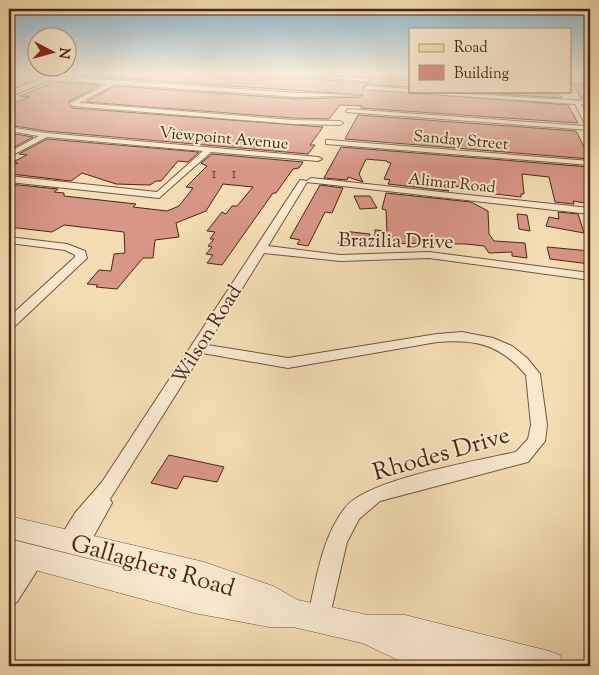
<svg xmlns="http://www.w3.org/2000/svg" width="599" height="675" font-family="'Sorts Mill Goudy',serif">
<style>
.building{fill:#d89686;stroke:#482713}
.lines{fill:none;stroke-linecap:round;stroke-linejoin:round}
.minor-casing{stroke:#73543b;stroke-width:2}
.tertiary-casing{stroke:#73543b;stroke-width:1}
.primary-casing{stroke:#482713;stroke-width:2}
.minor{fill:#f8e9ce;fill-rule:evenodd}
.tertiary{fill:#f8e9ce;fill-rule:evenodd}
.primary{fill:#f4ddb4;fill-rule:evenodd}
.labels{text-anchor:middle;stroke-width:4;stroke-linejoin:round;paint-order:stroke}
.far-number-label{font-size:15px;fill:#6c4330}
.far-street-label{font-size:16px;fill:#482713;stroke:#f8e9ce}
.street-label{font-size:20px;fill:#482713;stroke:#f8e9ce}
.near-street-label{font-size:24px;fill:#482713;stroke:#f8e9ce}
</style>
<rect width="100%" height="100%" fill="#f4ddb4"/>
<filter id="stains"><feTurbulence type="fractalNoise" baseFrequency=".004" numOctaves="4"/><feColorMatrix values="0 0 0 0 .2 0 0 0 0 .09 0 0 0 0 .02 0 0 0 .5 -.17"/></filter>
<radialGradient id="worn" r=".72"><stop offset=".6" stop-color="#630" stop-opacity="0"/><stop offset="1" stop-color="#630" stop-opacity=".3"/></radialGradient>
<!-- building -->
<path class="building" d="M 78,73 L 227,73 L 368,83 L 372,78 L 299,73 L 410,73 L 410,87 L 366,84 L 362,89 L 568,105 L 578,123 L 361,108 L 362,106 L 340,105 L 329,119 L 293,118 L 86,102 L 115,86 L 298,99 L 361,97 L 363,95 L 71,75 Z
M 54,82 L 101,85 L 69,101 L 72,108 L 323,127 L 310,145 L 315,145 L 308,154 L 46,131 L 9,125 L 9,105 L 29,97 L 20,96 Z
M 573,84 L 590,85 L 590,99 L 581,98 Z
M 448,91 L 557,91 L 562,98 Z
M 358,115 L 576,131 L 590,159 L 345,139 Z
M 9,133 L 33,137 L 9,150 Z
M 47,139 L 199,152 L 188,162 L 178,161 L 161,181 L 156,181 L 150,185 L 116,184 L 82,173 L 71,181 L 11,174 L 14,171 L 9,170 L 9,168 L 18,163 L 13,162 L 27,155 L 19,154 Z
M 341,147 L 590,167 L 590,200 L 585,200 L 585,203 L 573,201 L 574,204 L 555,202 L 549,177 L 522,174 L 524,194 L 521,194 L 521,197 L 496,194 L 432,182 L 449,191 L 388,184 L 390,180 L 384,179 L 391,163 L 387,162 L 387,161 L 366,159 L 359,174 L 363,182 L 348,177 L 347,180 L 324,178 Z
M 212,154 L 303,162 L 299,168 L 293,169 L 276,193 L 273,193 L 222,265 L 207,263 L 213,255 L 206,254 L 212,247 L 208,246 L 214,239 L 210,239 L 215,232 L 207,231 L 222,212 L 226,214 L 232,206 L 237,206 L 253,187 L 223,184 L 206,211 L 176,223 L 179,237 L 155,240 L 153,258 L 143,258 L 117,289 L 96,287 L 98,285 L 87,284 L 99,270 L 111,271 L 114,254 L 125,253 L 124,232 L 64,225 L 52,232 L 9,227 L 9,184 L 58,189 L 54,192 L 64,193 L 64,196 L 136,204 L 133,207 L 167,211 L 179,206 L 193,188 L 186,187 L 207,166 L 201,163 Z
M 320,185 L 343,188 L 332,213 L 325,212 L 308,246 L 297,244 L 300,240 L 290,238 Z
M 386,193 L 471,202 L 488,211 L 489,234 L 494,241 L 525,243 L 527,258 L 512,256 L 512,252 L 489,253 L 484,246 L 466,244 L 375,243 L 375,230 L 387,231 L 386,210 L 382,209 Z
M 354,196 L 370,196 L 377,208 L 360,209 Z
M 558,212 L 578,214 L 584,233 L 546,226 L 549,217 L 559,219 Z
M 517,214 L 527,215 L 530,231 L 519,229 Z
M 343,231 L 370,234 L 367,245 L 338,244 Z
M 547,247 L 590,251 L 590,264 L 550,259 Z
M 169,455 L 224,467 L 217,482 L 184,476 L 177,489 L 151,483 Z"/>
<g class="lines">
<defs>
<path id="minor" d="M 9,73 L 298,93 L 361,95 L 298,97 L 115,84 L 79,103 L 293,120 L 340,121 L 343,123 L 340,125 L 293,124 L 72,106 L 70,103 L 108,84 L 50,80 L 48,77 Z
M 268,73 L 371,79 L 368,81 Z
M 570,78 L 590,79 L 590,83 L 570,82 Z
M 366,86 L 410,89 L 410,91 L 590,101 L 590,105 L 581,104 L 590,121 L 590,130 L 346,112 L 348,109 L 586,126 L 575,104 L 364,89 Z
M 9,127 L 46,133 L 318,157 L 322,159 L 318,161 L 211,152 L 159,198 L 9,182 L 9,176 L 157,192 L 203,151 L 47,137 L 9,157 L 9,152 L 39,136 L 9,131 Z
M 329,140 L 590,161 L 590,165 L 326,144 L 326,140 Z
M 311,178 L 590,208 L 590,214 L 307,182 L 268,246 L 340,255 L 429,252 L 590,273 L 590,280 L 429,258 L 340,261 L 264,253 L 207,345 L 288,358 L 437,334 L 462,332 L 493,338 L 512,346 L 527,358 L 540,374 L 547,425 L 545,441 L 528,462 L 380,501 L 359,519 L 347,542 L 329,619 L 326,627 L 318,630 L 310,627 L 307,619 C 316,583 321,538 345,508 C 367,479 478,461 516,452 L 528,439 L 531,425 L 526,375 C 500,344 475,339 437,342 L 288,368 L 202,353 L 110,499 L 112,503 L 86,550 L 79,553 L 71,549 L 68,550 L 61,547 L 58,541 L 75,513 L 102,482 L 300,180 L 307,181 Z
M 9,237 L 67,244 L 85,251 L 87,258 L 14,327 L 9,328 L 9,317 L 75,257 L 75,255 L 65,250 L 9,243 Z
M 21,545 L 28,547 L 30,551 L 35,549 L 42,551 L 45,558 L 17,602 L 9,606 L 9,554 L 14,547 Z"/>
<path id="tertiary" d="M 9,516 L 204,562 L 273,586 L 298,600 L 368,615 L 405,615 L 549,651 L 560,655 L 564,666 L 411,666 L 362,643 L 293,627 L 269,627 L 194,613 L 9,563 L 9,539 L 197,586 L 9,538 Z"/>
<path id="primary" d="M 54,73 L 66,73 L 9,97 L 9,91 Z"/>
</defs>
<!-- minor casing -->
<use href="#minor" class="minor-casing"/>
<!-- tertiary casing -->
<use href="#tertiary" class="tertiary-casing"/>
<!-- primary casing -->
<use href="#primary" class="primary-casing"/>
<!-- minor -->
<use href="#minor" class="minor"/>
<!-- tertiary -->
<use href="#tertiary" class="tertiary"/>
<!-- primary -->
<use href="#primary" class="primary"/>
</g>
<!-- sky -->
<linearGradient id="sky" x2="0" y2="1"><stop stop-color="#89b7d2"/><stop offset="0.44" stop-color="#faf0dd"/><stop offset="1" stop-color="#faf0dd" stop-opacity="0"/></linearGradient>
<rect width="599" height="167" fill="url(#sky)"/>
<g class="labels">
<!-- far-number labels -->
<g class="far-number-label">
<text x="214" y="178">1</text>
<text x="234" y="178">1</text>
</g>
<!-- far-street labels -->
<g class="far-street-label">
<text transform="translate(224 137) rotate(5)" y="6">Viewpoint Avenue</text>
<text transform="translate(461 139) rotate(5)" y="6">Sanday Street</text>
<text transform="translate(452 182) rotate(6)" y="6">Alimar Road</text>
</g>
<!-- street labels -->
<g class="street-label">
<text transform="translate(396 240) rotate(1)" y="7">Brazilia Drive</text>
<text transform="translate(206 334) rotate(-58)" y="7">Wilson Road</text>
</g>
<!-- near-street labels -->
<g class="near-street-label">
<text transform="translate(441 453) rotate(-16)" y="8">Rhodes Drive</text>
<text transform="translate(153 565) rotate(16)" y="8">Gallaghers Road</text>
</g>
</g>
<!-- margin -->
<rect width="599" height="675" fill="none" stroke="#f4ddb4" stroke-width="30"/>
<rect x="10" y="10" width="579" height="655" fill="none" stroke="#482713" stroke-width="2.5"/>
<rect x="15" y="15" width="569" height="645" fill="none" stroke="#482713"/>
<!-- legend -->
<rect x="409" y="28" width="162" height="65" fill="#f8e9ce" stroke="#b29b83"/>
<rect x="419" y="44" width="25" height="8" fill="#f4ddb4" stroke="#b29b83"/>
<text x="454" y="52" font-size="15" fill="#482713">Road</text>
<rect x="419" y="65" width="25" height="15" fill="#d89686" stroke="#b29b83"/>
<text x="454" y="78" font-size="15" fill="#482713">Building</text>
<!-- north arrow -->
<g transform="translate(52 52) rotate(96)"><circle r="24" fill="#f8e9ce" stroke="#b29b83"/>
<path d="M0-4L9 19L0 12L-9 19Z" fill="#8f2418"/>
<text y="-8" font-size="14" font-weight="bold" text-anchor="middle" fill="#482713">N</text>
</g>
<rect width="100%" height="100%" filter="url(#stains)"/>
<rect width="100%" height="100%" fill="url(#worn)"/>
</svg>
